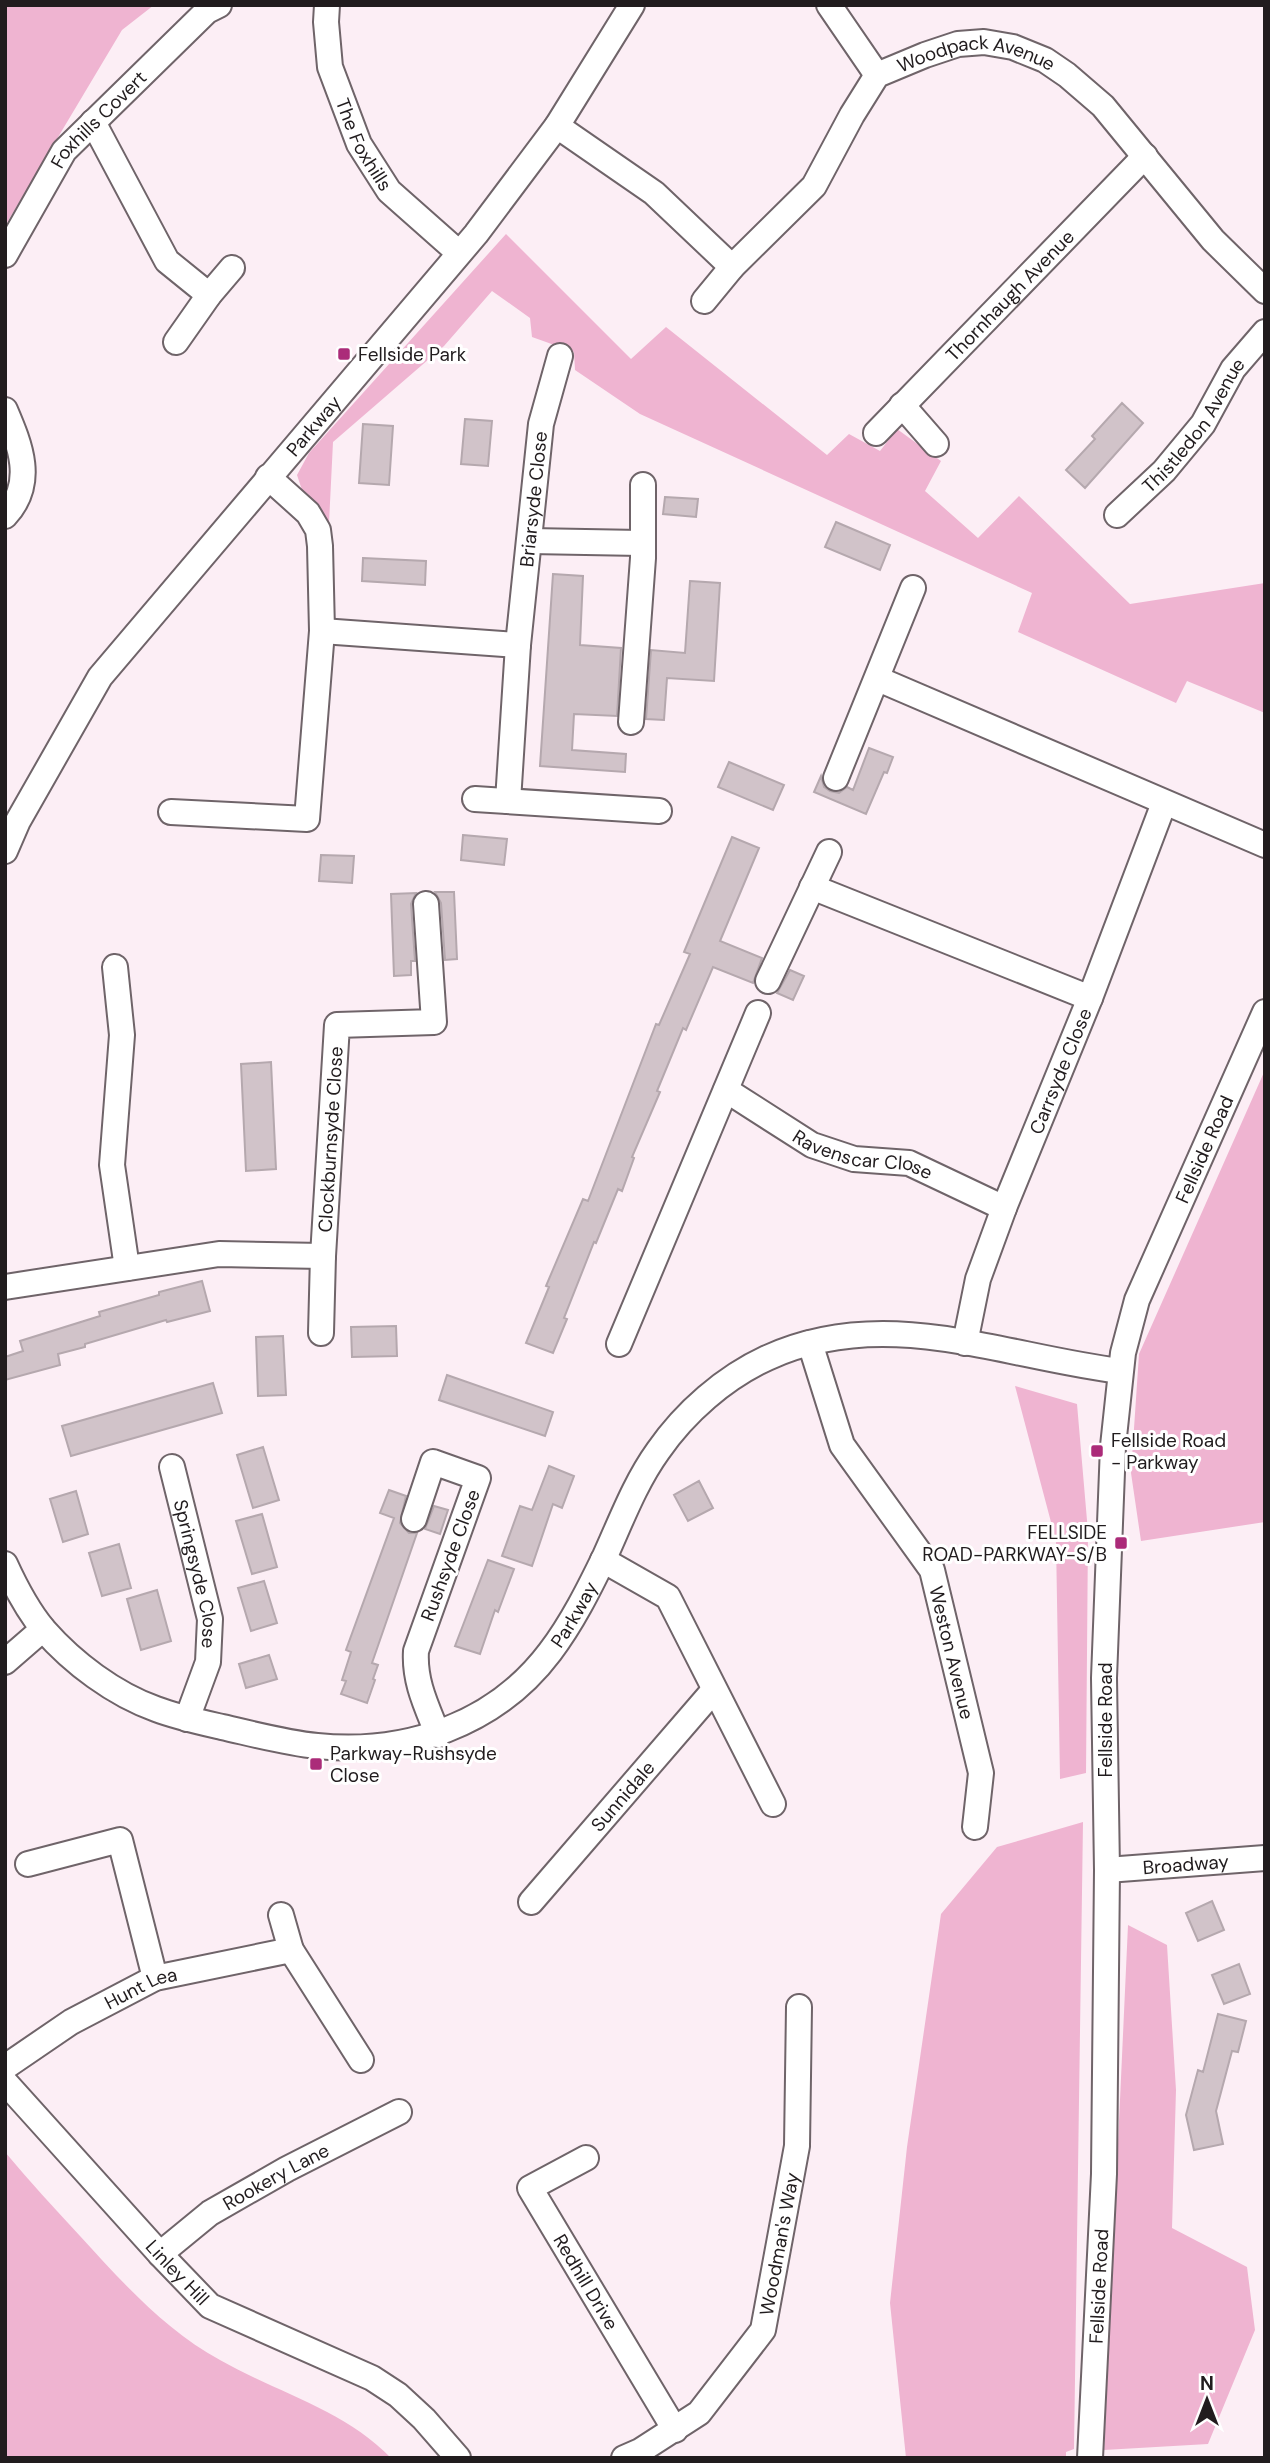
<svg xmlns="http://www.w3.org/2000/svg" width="1270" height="2463" font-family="'DM Sans',sans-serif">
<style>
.green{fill:#efb4d1}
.building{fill:#d1c3c9;stroke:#b5a8ae;stroke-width:2}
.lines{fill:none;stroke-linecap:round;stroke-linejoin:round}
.minor-casing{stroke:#6f6469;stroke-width:28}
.minor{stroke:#fff;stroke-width:24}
.poi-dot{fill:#ab2b79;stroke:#fff;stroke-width:2.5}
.labels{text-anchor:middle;stroke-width:6;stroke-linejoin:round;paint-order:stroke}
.street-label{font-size:19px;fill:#211c1e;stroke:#fff}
.poi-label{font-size:19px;fill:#211c1e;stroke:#fff;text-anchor:start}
</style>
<rect width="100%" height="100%" fill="#fceef5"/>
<!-- green -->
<path class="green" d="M 5,5 L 154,5 L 122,30 L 5,226 Z
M 506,234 L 631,359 L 666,327 L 827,455 L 849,434 L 880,451 L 897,429 L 941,461 L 925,491 L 978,538 L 1019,496 L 1130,604 L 1265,583 L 1265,713 L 1187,681 L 1176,703 L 1018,632 L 1032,593 L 640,414 L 575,370 L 574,352 L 532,337 L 530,318 L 492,291 L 444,346 L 333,442 L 329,523 L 306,502 L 297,475 L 309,453 Z
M 1265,1070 L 1265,1522 L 1141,1541 L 1131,1473 L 1139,1354 Z
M 1015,1386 L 1077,1404 L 1088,1532 L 1086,1773 L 1060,1779 L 1056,1541 Z
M 1083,1822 L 1074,2449 L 1066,2452 L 1066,2458 L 906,2458 L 890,2303 L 907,2147 L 941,1914 L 997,1847 Z
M 1128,1925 L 1167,1945 L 1176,2090 L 1172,2228 L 1247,2267 L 1255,2330 L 1208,2444 L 1104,2450 Z
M 5,2152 C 29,2181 55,2209 80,2236 C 122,2282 165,2330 220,2360 C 276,2392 345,2410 391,2458 L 5,2458 Z"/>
<!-- building -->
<path class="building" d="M 1122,403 L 1143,423 L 1085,488 L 1066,470 L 1095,439 L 1092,436 Z
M 465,419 L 492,421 L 488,466 L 461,464 Z
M 363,424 L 393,426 L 389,485 L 359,483 Z
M 665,497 L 698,499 L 696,517 L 663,514 Z
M 836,522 L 890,545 L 880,570 L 825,547 Z
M 363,558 L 426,561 L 425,585 L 362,581 Z
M 553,574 L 583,576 L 580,645 L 621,648 L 617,716 L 574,714 L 572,750 L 626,754 L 625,772 L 540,766 Z
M 690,581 L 720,583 L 714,681 L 667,678 L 664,720 L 646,719 L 651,650 L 685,653 Z
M 869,748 L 893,757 L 887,773 L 884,772 L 866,814 L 814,792 L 821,776 L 824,787 L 830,791 L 839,793 L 847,787 L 853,790 Z
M 729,762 L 784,785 L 773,810 L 718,787 Z
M 463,835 L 507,839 L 504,865 L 461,860 Z
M 732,837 L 759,848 L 720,941 L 762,958 L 753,983 L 713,967 L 686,1030 L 683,1028 L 657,1091 L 660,1092 L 632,1157 L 634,1158 L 622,1191 L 618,1189 L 596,1243 L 594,1242 L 564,1318 L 567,1319 L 553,1353 L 526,1343 L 549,1287 L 546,1286 L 583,1199 L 588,1201 L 656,1024 L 659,1025 L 690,954 L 684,952 Z
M 321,855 L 354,856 L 352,883 L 319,881 Z
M 435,892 L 454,892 L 457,959 L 445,960 L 441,903 Z
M 416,893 L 411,904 L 415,961 L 411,961 L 411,975 L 394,976 L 391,894 Z
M 790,970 L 804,976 L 793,1000 L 777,993 Z
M 271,1062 L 276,1169 L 246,1171 L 241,1064 Z
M 202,1281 L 210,1311 L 167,1322 L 166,1320 L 85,1344 L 85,1347 L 58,1354 L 60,1365 L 5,1380 L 5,1357 L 23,1351 L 20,1341 L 100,1316 L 99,1312 L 159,1295 L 159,1292 Z
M 396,1326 L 397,1356 L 352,1357 L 351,1327 Z
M 283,1336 L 286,1395 L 258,1396 L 256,1337 Z
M 447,1375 L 553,1412 L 545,1436 L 439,1400 Z
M 213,1383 L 222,1413 L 71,1456 L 62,1426 Z
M 263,1447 L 279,1500 L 253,1508 L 237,1455 Z
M 549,1466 L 574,1476 L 562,1508 L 553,1504 L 532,1566 L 502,1556 L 520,1506 L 532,1510 Z
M 699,1481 L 713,1508 L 688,1521 L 674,1495 Z
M 389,1490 L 406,1496 L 400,1523 L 409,1533 L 417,1533 L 372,1663 L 378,1665 L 373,1679 L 375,1680 L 367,1703 L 341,1694 L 346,1681 L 342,1680 L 351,1652 L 346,1650 L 394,1518 L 380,1513 Z
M 76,1491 L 88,1534 L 63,1542 L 50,1499 Z
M 434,1506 L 448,1510 L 440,1534 L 425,1529 Z
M 262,1514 L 277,1567 L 252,1574 L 236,1521 Z
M 119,1544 L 131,1588 L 102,1596 L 89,1553 Z
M 488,1560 L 514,1569 L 498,1612 L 495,1610 L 480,1654 L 455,1646 Z
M 264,1581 L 277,1623 L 251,1631 L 238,1588 Z
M 157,1590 L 171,1641 L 141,1650 L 127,1599 Z
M 269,1655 L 277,1679 L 246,1688 L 239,1664 Z
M 1212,1901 L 1224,1930 L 1198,1941 L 1186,1913 Z
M 1239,1964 L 1250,1994 L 1224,2004 L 1212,1975 Z
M 1218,2014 L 1246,2021 L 1238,2052 L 1232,2051 L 1216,2111 L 1223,2144 L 1194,2150 L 1186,2115 L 1198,2070 L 1203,2072 Z"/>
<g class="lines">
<defs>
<g id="minor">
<path id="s1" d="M 327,5 L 326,22 L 330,67 L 359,144 L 389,191 L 459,253"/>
<path d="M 829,5 L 877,75"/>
<path d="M 93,122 L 167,261 L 209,295"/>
<path d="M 557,126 L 654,193 L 732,267"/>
<path id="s2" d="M 5,255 L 64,151 L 207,11 L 219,5"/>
<path id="s3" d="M 704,301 L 732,267 L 814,186 L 852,115 L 877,75 L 925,55 L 958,44 L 984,42 L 1013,47 L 1045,60 L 1067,75 L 1103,106 L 1213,240 L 1265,291"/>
<path d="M 176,342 L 209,295 L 232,268"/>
<path d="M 902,405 L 936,444"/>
<path d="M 5,410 C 20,445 36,483 5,516"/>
<path id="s4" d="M 876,433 L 1145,156"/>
<path id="s5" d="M 1117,515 L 1164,471 L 1203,424 L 1233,369 L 1265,332"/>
<path d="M 530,541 L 641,543"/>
<path d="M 322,631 L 518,645"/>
<path d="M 878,679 L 1265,845"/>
<path d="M 631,722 L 643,558 L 643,485"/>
<path d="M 836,778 L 913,588"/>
<path d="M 475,799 L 659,811"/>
<path id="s6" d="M 508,801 L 518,645 L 541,424 L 560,356"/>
<path d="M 171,812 L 307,819 L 322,631 L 320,546 L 318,530 L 308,513 L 268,477"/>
<path id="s7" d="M 5,851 L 18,821 L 100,677 L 476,234 L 557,126 L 632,5"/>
<path d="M 812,887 L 1090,998"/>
<path d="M 115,967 L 122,1035 L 112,1165 L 127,1268"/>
<path d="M 768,981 L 829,852"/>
<path id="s8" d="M 726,1090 L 812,1145 L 854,1159 L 909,1163 L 1004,1208"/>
<path d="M 5,1287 L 219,1254 L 323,1256"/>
<path id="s9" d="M 321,1333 L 323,1256 L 337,1025 L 434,1022 L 426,904"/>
<path id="s10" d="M 810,1343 L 842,1445 L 932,1570 L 981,1773 L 975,1827"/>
<path id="s11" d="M 965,1343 L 978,1279 L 1004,1208 L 1090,998 L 1164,803"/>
<path d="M 619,1344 L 758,1013"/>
<path id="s12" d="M 172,1467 L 210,1619 L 208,1662 L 187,1719"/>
<path d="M 414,1519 L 433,1462 L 478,1478 L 416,1651 C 414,1682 427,1707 438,1735"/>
<path d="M 603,1560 L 668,1597 L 773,1804"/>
<path id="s13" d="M 5,1564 C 15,1586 28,1611 44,1630 C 73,1663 114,1694 156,1709 C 177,1717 200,1722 222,1727 C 253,1734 286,1743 317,1746 C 406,1755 495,1725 550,1652 C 572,1623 589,1589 605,1556 C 621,1521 635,1483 658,1451 C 685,1412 724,1378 767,1358 C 885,1304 1000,1356 1120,1371"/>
<path d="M 5,1662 L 43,1629"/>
<path d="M 28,1864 L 120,1840 L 155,1978"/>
<path id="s14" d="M 1107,1870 L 1265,1858"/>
<path id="s15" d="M 531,1902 L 714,1690"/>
<path d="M 281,1915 L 291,1950 L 361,2060"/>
<path id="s16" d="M 5,2067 L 71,2022 L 155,1978 L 291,1950"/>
<path id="s17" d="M 5,2082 L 160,2254 L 210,2306 L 372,2378 L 398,2395 L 424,2419 L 458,2458"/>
<path id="s18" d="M 586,2158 L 530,2188 L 675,2430"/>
<path id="s19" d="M 160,2254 L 210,2213 L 287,2169 L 399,2112"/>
<path id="s20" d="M 624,2458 L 640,2451 L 699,2413 L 763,2330 L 797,2146 L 799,2007"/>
<path id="s21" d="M 1090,2458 L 1104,2174 L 1107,1870 L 1104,1678 L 1113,1446 L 1123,1353 L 1137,1300 L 1265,1012"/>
</g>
</defs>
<!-- minor casing -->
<use href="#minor" class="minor-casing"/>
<!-- minor -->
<use href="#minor" class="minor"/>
</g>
<!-- markers -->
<g class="poi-dot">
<rect x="337" y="347" width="14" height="14" rx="3.5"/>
<rect x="1090" y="1444" width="14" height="14" rx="3.5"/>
<rect x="1114" y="1536" width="14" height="14" rx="3.5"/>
<rect x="309" y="1757" width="14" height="14" rx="3.5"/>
</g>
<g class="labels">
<!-- street labels -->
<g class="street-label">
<text dy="7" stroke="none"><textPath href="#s3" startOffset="392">Woodpack Avenue</textPath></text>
<text dy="7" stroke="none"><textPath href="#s2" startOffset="166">Foxhills Covert</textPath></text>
<text dy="7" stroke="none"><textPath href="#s1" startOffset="147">The Foxhills</textPath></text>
<text dy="7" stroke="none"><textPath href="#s4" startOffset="192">Thornhaugh Avenue</textPath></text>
<text dy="7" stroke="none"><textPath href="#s7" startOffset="528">Parkway</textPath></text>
<text dy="7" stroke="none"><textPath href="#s5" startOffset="119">Thistledon Avenue</textPath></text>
<text dy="7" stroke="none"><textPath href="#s6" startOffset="303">Briarsyde Close</textPath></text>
<text dy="7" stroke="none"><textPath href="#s11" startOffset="289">Carrsyde Close</textPath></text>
<text dy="7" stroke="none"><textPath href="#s9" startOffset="194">Clockburnsyde Close</textPath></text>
<text dy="7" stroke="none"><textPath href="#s21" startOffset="1326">Fellside Road</textPath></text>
<text dy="7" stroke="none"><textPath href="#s8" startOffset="154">Ravenscar Close</textPath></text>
<text transform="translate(450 1555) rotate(-70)" y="7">Rushsyde Close</text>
<text dy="7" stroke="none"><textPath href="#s12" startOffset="110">Springsyde Close</textPath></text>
<text dy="7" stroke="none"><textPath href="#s13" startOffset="688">Parkway</textPath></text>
<text dy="7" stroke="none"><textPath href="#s10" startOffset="346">Weston Avenue</textPath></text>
<text transform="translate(1105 1720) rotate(-90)" y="7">Fellside Road</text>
<text dy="7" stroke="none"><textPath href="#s15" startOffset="140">Sunnidale</textPath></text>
<text dy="7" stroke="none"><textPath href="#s14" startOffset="79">Broadway</textPath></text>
<text dy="7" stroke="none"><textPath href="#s16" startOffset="158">Hunt Lea</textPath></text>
<text dy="7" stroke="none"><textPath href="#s19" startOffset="140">Rookery Lane</textPath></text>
<text dy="7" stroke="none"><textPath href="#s20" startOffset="280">Woodman's Way</textPath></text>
<text dy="7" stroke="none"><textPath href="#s17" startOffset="257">Linley Hill</textPath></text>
<text dy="7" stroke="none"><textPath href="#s18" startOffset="173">Redhill Drive</textPath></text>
<text dy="7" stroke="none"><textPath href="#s21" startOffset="172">Fellside Road</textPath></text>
</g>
<!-- poi labels -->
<g class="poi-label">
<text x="358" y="361">Fellside Park</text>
<text x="1111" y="1447">Fellside Road<tspan x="1111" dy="22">- Parkway</tspan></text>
<text x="1107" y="1539" text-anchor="end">FELLSIDE<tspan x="1107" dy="22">ROAD-PARKWAY-S/B</tspan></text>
<text x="330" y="1760">Parkway-Rushsyde<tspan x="330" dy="22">Close</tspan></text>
</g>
</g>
<!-- border -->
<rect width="1270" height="2463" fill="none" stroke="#211c1e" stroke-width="14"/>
<!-- north arrow -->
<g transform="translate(1207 2400)" stroke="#ffffff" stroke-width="5" paint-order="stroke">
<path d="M0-5L12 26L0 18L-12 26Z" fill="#211c1e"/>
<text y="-10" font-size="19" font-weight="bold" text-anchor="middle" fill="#211c1e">N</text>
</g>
</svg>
